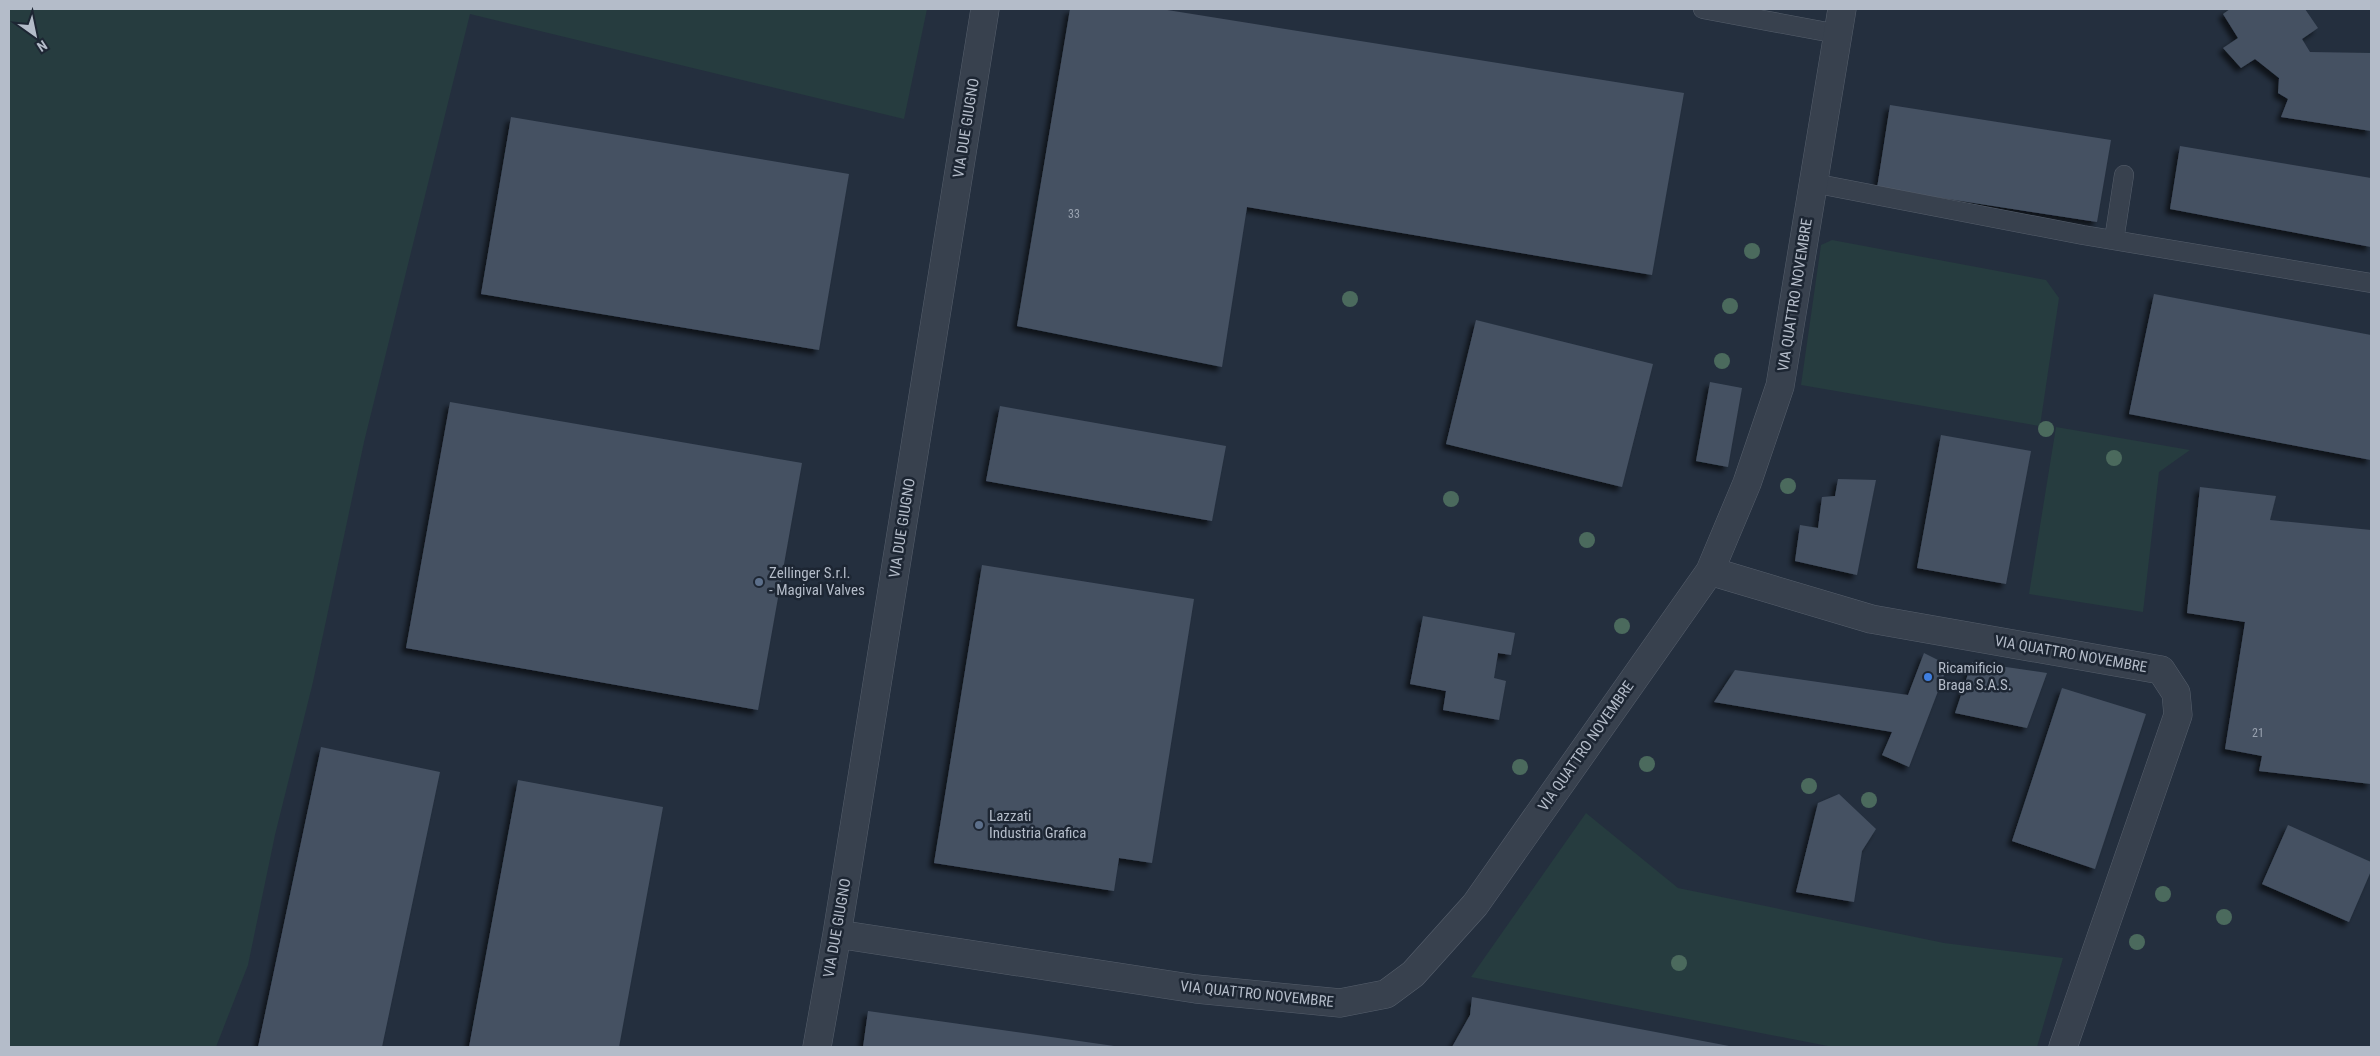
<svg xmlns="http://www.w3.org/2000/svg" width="2380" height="1056" font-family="'Roboto Condensed',sans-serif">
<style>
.green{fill:#263c3f}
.building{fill:#455162;filter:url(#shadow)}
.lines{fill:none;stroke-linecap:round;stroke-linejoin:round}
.lane-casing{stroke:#565f6c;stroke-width:20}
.street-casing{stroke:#565f6c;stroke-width:29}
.lane{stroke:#38414e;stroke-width:19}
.street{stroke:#38414e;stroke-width:28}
.tree{fill:#4b6a5d}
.service-dot{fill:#5c6f8a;stroke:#1d2633;stroke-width:2}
.shop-dot{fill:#3f7fe0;stroke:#1d2633;stroke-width:2}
.labels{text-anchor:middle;stroke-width:5;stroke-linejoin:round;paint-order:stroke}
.number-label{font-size:12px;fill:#98a1af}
.street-label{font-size:15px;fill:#b4bcc9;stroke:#1d2633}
.poi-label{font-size:15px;fill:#b4bcc9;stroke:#1d2633;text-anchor:start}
</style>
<defs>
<filter id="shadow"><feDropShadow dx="-4.5" dy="4.5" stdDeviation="2.5" flood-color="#0009"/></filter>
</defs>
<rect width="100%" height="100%" fill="#242f3e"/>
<!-- green -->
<path class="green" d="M 9,9 L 927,9 L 904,119 L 470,14 L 364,442 L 313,682 L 275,835 L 248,965 L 216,1047 L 9,1047 Z
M 1832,240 L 2046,280 L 2059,298 L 2040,426 L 1801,385 L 1821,245 Z
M 2056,427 L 2190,450 L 2159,472 L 2143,612 L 2029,594 Z
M 1586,813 L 1678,888 L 1944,943 L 2063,958 L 2037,1047 L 1833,1047 L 1471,977 Z"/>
<!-- building -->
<path class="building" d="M 1070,9 L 1161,9 L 1684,93 L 1652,275 L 1247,207 L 1222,367 L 1017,326 Z
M 2230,9 L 2305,9 L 2318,28 L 2302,39 L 2310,52 L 2371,53 L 2371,131 L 2281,117 L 2288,99 L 2278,93 L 2279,78 L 2255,59 L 2241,68 L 2223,48 L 2238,38 L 2223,14 Z
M 1890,105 L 2111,140 L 2097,222 L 1877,188 Z
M 511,117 L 849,174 L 819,350 L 481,294 Z
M 2180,146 L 2371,178 L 2371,247 L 2170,209 Z
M 2154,294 L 2371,335 L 2371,460 L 2129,414 Z
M 1476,320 L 1653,364 L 1622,487 L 1446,444 Z
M 1710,382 L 1742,388 L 1728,467 L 1696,461 Z
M 450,402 L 802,463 L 758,710 L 406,648 Z
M 1000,406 L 1226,446 L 1212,521 L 986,481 Z
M 1941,435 L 2031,451 L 2006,584 L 1917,568 Z
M 1838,479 L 1876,480 L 1857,575 L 1795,561 L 1800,525 L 1818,528 L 1822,497 L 1835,496 Z
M 2200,487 L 2276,496 L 2270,520 L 2371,530 L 2371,784 L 2259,771 L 2262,756 L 2225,749 L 2245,622 L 2187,613 Z
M 982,565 L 1194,599 L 1152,863 L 1119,858 L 1114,891 L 934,863 Z
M 1423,616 L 1515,633 L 1511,655 L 1498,653 L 1494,678 L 1506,681 L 1499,720 L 1443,710 L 1446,691 L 1410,684 Z
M 1924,653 L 1948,665 L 1909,767 L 1882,755 L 1892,732 L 1714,702 L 1735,670 L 1908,695 Z
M 1972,662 L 2047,673 L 2027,728 L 1955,713 Z
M 2062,688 L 2146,714 L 2095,869 L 2012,841 Z
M 321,747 L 440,772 L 382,1047 L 258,1047 Z
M 518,780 L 663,807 L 619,1047 L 469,1047 Z
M 1839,794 L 1876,829 L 1862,851 L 1854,902 L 1796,892 L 1818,803 Z
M 2288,825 L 2371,862 L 2371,871 L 2349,922 L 2262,884 Z
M 1472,997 L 1729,1046 L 1729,1047 L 1452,1047 L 1470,1015 Z
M 868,1011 L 1114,1046 L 1114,1047 L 863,1047 Z"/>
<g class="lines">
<defs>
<path id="lane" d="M 1703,9 L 1838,34
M 1813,183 L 2083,235 L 2371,283
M 2114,240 L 2124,175"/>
<path id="street" d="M 1710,571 L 1871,619 L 2161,670 L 2176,693 L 2178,715 L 2063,1047
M 837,934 L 1196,989 L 1340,1003 L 1386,994 L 1413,974 L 1475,905 L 1710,571 L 1747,483 L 1780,386 L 1842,9
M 817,1047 L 837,934 L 985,9"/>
</defs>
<!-- lane casing -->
<use href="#lane" class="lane-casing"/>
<!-- street casing -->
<use href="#street" class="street-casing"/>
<!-- lane -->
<use href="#lane" class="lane"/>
<!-- street -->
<use href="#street" class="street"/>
</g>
<!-- trees -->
<g class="tree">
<circle cx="1752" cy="251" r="8"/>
<circle cx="1350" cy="299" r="8"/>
<circle cx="1730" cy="306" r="8"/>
<circle cx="1722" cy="361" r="8"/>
<circle cx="2046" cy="429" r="8"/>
<circle cx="2114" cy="458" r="8"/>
<circle cx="1788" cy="486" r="8"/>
<circle cx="1451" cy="499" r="8"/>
<circle cx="1587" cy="540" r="8"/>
<circle cx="1622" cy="626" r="8"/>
<circle cx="1647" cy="764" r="8"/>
<circle cx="1520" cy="767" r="8"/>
<circle cx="1809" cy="786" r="8"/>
<circle cx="1869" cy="800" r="8"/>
<circle cx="2163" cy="894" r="8"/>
<circle cx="2224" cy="917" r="8"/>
<circle cx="2137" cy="942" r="8"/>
<circle cx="1679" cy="963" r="8"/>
</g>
<!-- markers -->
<g class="service-dot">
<circle cx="759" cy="582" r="5"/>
<circle cx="979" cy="825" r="5"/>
</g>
<circle class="shop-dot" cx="1928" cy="677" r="5"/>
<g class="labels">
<!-- number labels -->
<g class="number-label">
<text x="1074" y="218">33</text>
<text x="2258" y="737">21</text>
</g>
<!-- street labels -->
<g class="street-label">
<text transform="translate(966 128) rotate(-81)" y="5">VIA DUE GIUGNO</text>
<text transform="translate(1795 295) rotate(-81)" y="5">VIA QUATTRO NOVEMBRE</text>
<text transform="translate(902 528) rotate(-81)" y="5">VIA DUE GIUGNO</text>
<text transform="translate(2071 654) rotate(10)" y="5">VIA QUATTRO NOVEMBRE</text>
<text transform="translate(1586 746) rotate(-55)" y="5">VIA QUATTRO NOVEMBRE</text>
<text transform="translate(837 928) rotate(-80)" y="5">VIA DUE GIUGNO</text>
<text transform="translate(1257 994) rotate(6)" y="5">VIA QUATTRO NOVEMBRE</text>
</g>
<!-- poi labels -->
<g class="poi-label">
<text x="769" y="578">Zellinger S.r.l.<tspan x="769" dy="17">- Magival Valves</tspan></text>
<text x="1938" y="673">Ricamificio<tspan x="1938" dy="17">Braga S.A.S.</tspan></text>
<text x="989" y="821">Lazzati<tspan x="989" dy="17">Industria Grafica</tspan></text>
</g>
</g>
<!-- border -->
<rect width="2380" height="1056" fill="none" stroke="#b4bcc9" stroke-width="20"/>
<!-- north arrow -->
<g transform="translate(35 35) rotate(147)" stroke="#1d2633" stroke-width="4" paint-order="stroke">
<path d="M0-4L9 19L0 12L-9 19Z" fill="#b4bcc9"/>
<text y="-8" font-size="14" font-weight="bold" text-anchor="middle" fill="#b4bcc9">N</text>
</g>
</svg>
